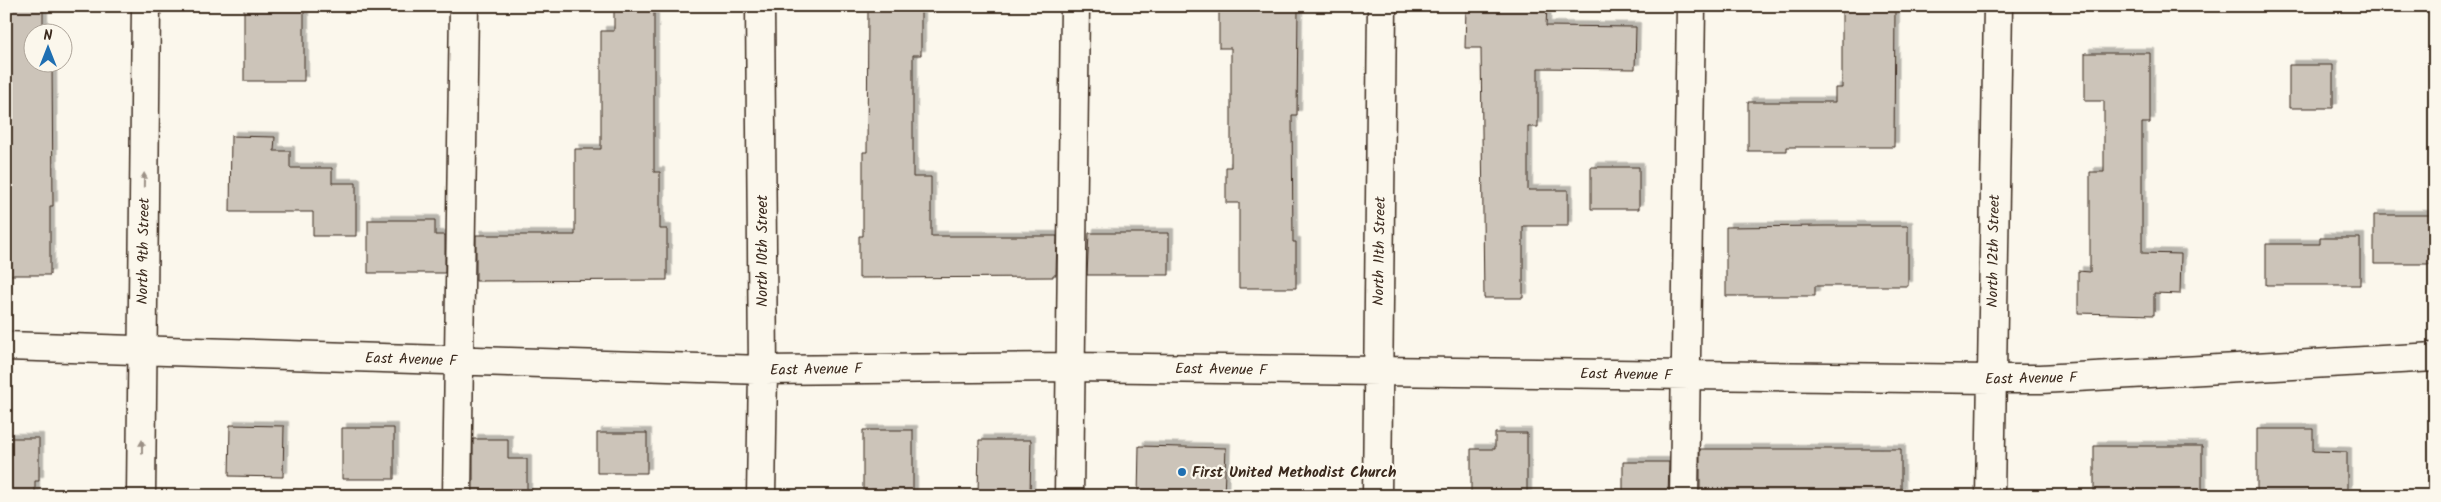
<svg xmlns="http://www.w3.org/2000/svg" width="2441" height="502" font-family="Kalam,sans-serif">
<style>
.building{fill:#ccc4b9;stroke:#3b2a1e;filter:url(#shadow)}
.lines{fill:none;stroke-linecap:round;stroke-linejoin:round}
.minor-casing{stroke:#3b2a1e;stroke-width:31}
.major-casing{stroke:#3b2a1e;stroke-width:31}
.minor{stroke:#fbf7ec;stroke-width:28}
.major{stroke:#fbf7ec;stroke-width:28}
.oneway{fill:#9b9085}
.poi-dot{fill:#1f6fb2;stroke:#fbf7ec;stroke-width:2}
.labels{text-anchor:middle;stroke-width:4.5;stroke-linejoin:round;paint-order:stroke}
.street-label{font-size:15px;fill:#3b2a1e;stroke:#fbf7ec}
.poi-label{font-size:15px;font-weight:bold;fill:#3b2a1e;stroke:#fbf7ec;text-anchor:start}
</style>
<defs>
<filter id="shadow"><feDropShadow dx="4.5" dy="-4.5" stdDeviation="0" flood-color="#0004"/></filter>
</defs>
<rect width="100%" height="100%" fill="#fbf7ec"/>
<filter id="ink" filterUnits="userSpaceOnUse"><feTurbulence type="fractalNoise" baseFrequency=".02" numOctaves="2"/><feDisplacementMap in="SourceGraphic" scale="10" xChannelSelector="R" yChannelSelector="G"/><feConvolveMatrix kernelMatrix="1 2 1 2 8 2 1 2 1" color-interpolation-filters="sRGB"/></filter>
<g filter="url(#ink)">
<!-- building -->
<path class="building" d="M 6,6 L 43,6 L 43,32 L 32,32 L 32,62 L 52,62 L 53,206 L 50,206 L 50,275 L 6,275 Z
M 244,6 L 304,6 L 304,81 L 244,81 Z
M 614,6 L 654,6 L 654,172 L 660,172 L 660,229 L 667,229 L 667,280 L 476,281 L 476,235 L 575,235 L 575,149 L 601,149 L 601,31 L 614,31 Z
M 893,6 L 921,6 L 921,55 L 913,55 L 913,177 L 931,177 L 931,236 L 1057,236 L 1056,275 L 1053,275 L 1053,277 L 859,278 L 859,236 L 863,236 L 863,152 L 867,152 L 868,8 L 893,8 Z
M 1219,6 L 1298,6 L 1297,115 L 1292,115 L 1293,242 L 1296,242 L 1296,288 L 1239,288 L 1239,203 L 1226,203 L 1226,167 L 1231,167 L 1231,48 L 1219,48 Z
M 1466,6 L 1547,6 L 1546,26 L 1636,27 L 1635,69 L 1538,68 L 1538,127 L 1528,127 L 1528,190 L 1568,190 L 1568,226 L 1523,226 L 1523,298 L 1484,298 L 1481,48 L 1465,48 Z
M 1842,7 L 1895,7 L 1894,147 L 1787,147 L 1787,151 L 1748,151 L 1748,102 L 1835,102 L 1835,88 L 1842,88 Z
M 2085,53 L 2150,53 L 2150,123 L 2142,123 L 2142,253 L 2181,254 L 2180,294 L 2154,293 L 2154,315 L 2078,313 L 2078,271 L 2090,272 L 2090,172 L 2104,172 L 2104,101 L 2085,101 Z
M 2289,65 L 2333,65 L 2333,108 L 2289,108 Z
M 231,136 L 275,137 L 274,151 L 290,151 L 290,168 L 332,168 L 332,183 L 356,183 L 356,236 L 313,236 L 313,212 L 230,212 Z
M 1591,167 L 1639,167 L 1639,209 L 1591,209 Z
M 2374,215 L 2435,215 L 2435,264 L 2374,264 Z
M 368,220 L 435,220 L 435,235 L 445,235 L 445,273 L 368,273 Z
M 1824,226 L 1908,226 L 1908,286 L 1815,286 L 1815,296 L 1726,296 L 1726,227 Z
M 1089,233 L 1169,233 L 1169,275 L 1087,275 Z
M 2320,238 L 2360,238 L 2360,285 L 2266,285 L 2266,244 L 2320,244 Z
M 230,425 L 284,426 L 283,477 L 229,476 Z
M 342,428 L 394,428 L 394,479 L 342,479 Z
M 2257,429 L 2313,429 L 2313,451 L 2347,452 L 2347,492 L 2257,492 Z
M 863,430 L 913,430 L 913,496 L 863,496 Z
M 597,433 L 647,433 L 647,473 L 597,473 Z
M 1495,433 L 1527,433 L 1527,496 L 1471,496 L 1471,449 L 1495,449 Z
M 6,438 L 39,438 L 39,481 L 35,481 L 35,496 L 6,496 Z
M 473,439 L 508,439 L 508,459 L 527,459 L 527,496 L 473,496 Z
M 979,440 L 1031,440 L 1030,496 L 978,495 Z
M 1139,446 L 1226,448 L 1224,496 L 1138,496 Z
M 2094,446 L 2202,446 L 2202,496 L 2094,496 Z
M 1700,449 L 1901,449 L 1901,496 L 1700,496 Z
M 1623,462 L 1669,462 L 1668,496 L 1623,496 Z"/>
<g class="lines">
<defs>
<path id="minor" d="M 760,6 L 763,370 L 761,496
M 6,346 L 763,370 L 1072,367 L 1991,379 L 2041,379 L 2435,357
M 457,496 L 464,6
M 1069,496 L 1075,6
M 1377,496 L 1382,6
M 1684,496 L 1691,6
M 1990,496 L 1998,6"/>
<path id="major" d="M 141,496 L 146,6"/>
</defs>
<!-- minor casing -->
<use href="#minor" class="minor-casing"/>
<!-- major casing -->
<use href="#major" class="major-casing"/>
<!-- minor -->
<use href="#minor" class="minor"/>
<!-- major -->
<use href="#major" class="major"/>
</g>
<!-- one-way arrows -->
<defs><path id="oneway-solid" d="M-6-.8H1V-3.2L6.5 0L1 3.2V.8H-6Z" transform="scale(1.25)"/></defs>
<g class="oneway">
<use href="#oneway-solid" transform="translate(144 180) rotate(-89)"/>
<use href="#oneway-solid" transform="translate(142 447) rotate(-90)"/>
</g>
</g>
<!-- markers -->
<circle class="poi-dot" cx="1182" cy="472" r="5"/>
<g class="labels">
<!-- street labels -->
<g class="street-label">
<text transform="translate(143 251) rotate(-89)" y="5">North 9th Street</text>
<text transform="translate(762 251) rotate(-90)" y="5">North 10th Street</text>
<text transform="translate(1379 251) rotate(-89)" y="5">North 11th Street</text>
<text transform="translate(1993 251) rotate(-89)" y="5">North 12th Street</text>
<text transform="translate(411 359) rotate(2)" y="5">East Avenue F</text>
<text transform="translate(816 369) rotate(-1)" y="5">East Avenue F</text>
<text transform="translate(1221 369) rotate(1)" y="5">East Avenue F</text>
<text transform="translate(1626 374) rotate(1)" y="5">East Avenue F</text>
<text transform="translate(2031 378) rotate(-1)" y="5">East Avenue F</text>
</g>
<!-- poi labels -->
<g class="poi-label">
<text x="1192" y="477">First United Methodist Church</text>
</g>
</g>
<!-- margin -->
<rect width="2441" height="502" fill="none" stroke="#fbf7ec" stroke-width="25"/>
<rect x="12" y="12" width="2416" height="477" fill="none" stroke="#3b2a1e" stroke-width="2" filter="url(#ink)"/>
<!-- north arrow -->
<g transform="translate(48 48)"><circle r="24" fill="#fbf7ec" stroke="#aea59a"/>
<path d="M0-4L9 19L0 12L-9 19Z" fill="#1f6fb2"/>
<text y="-8" font-size="14" font-weight="bold" text-anchor="middle" fill="#3b2a1e">N</text>
</g>
</svg>
